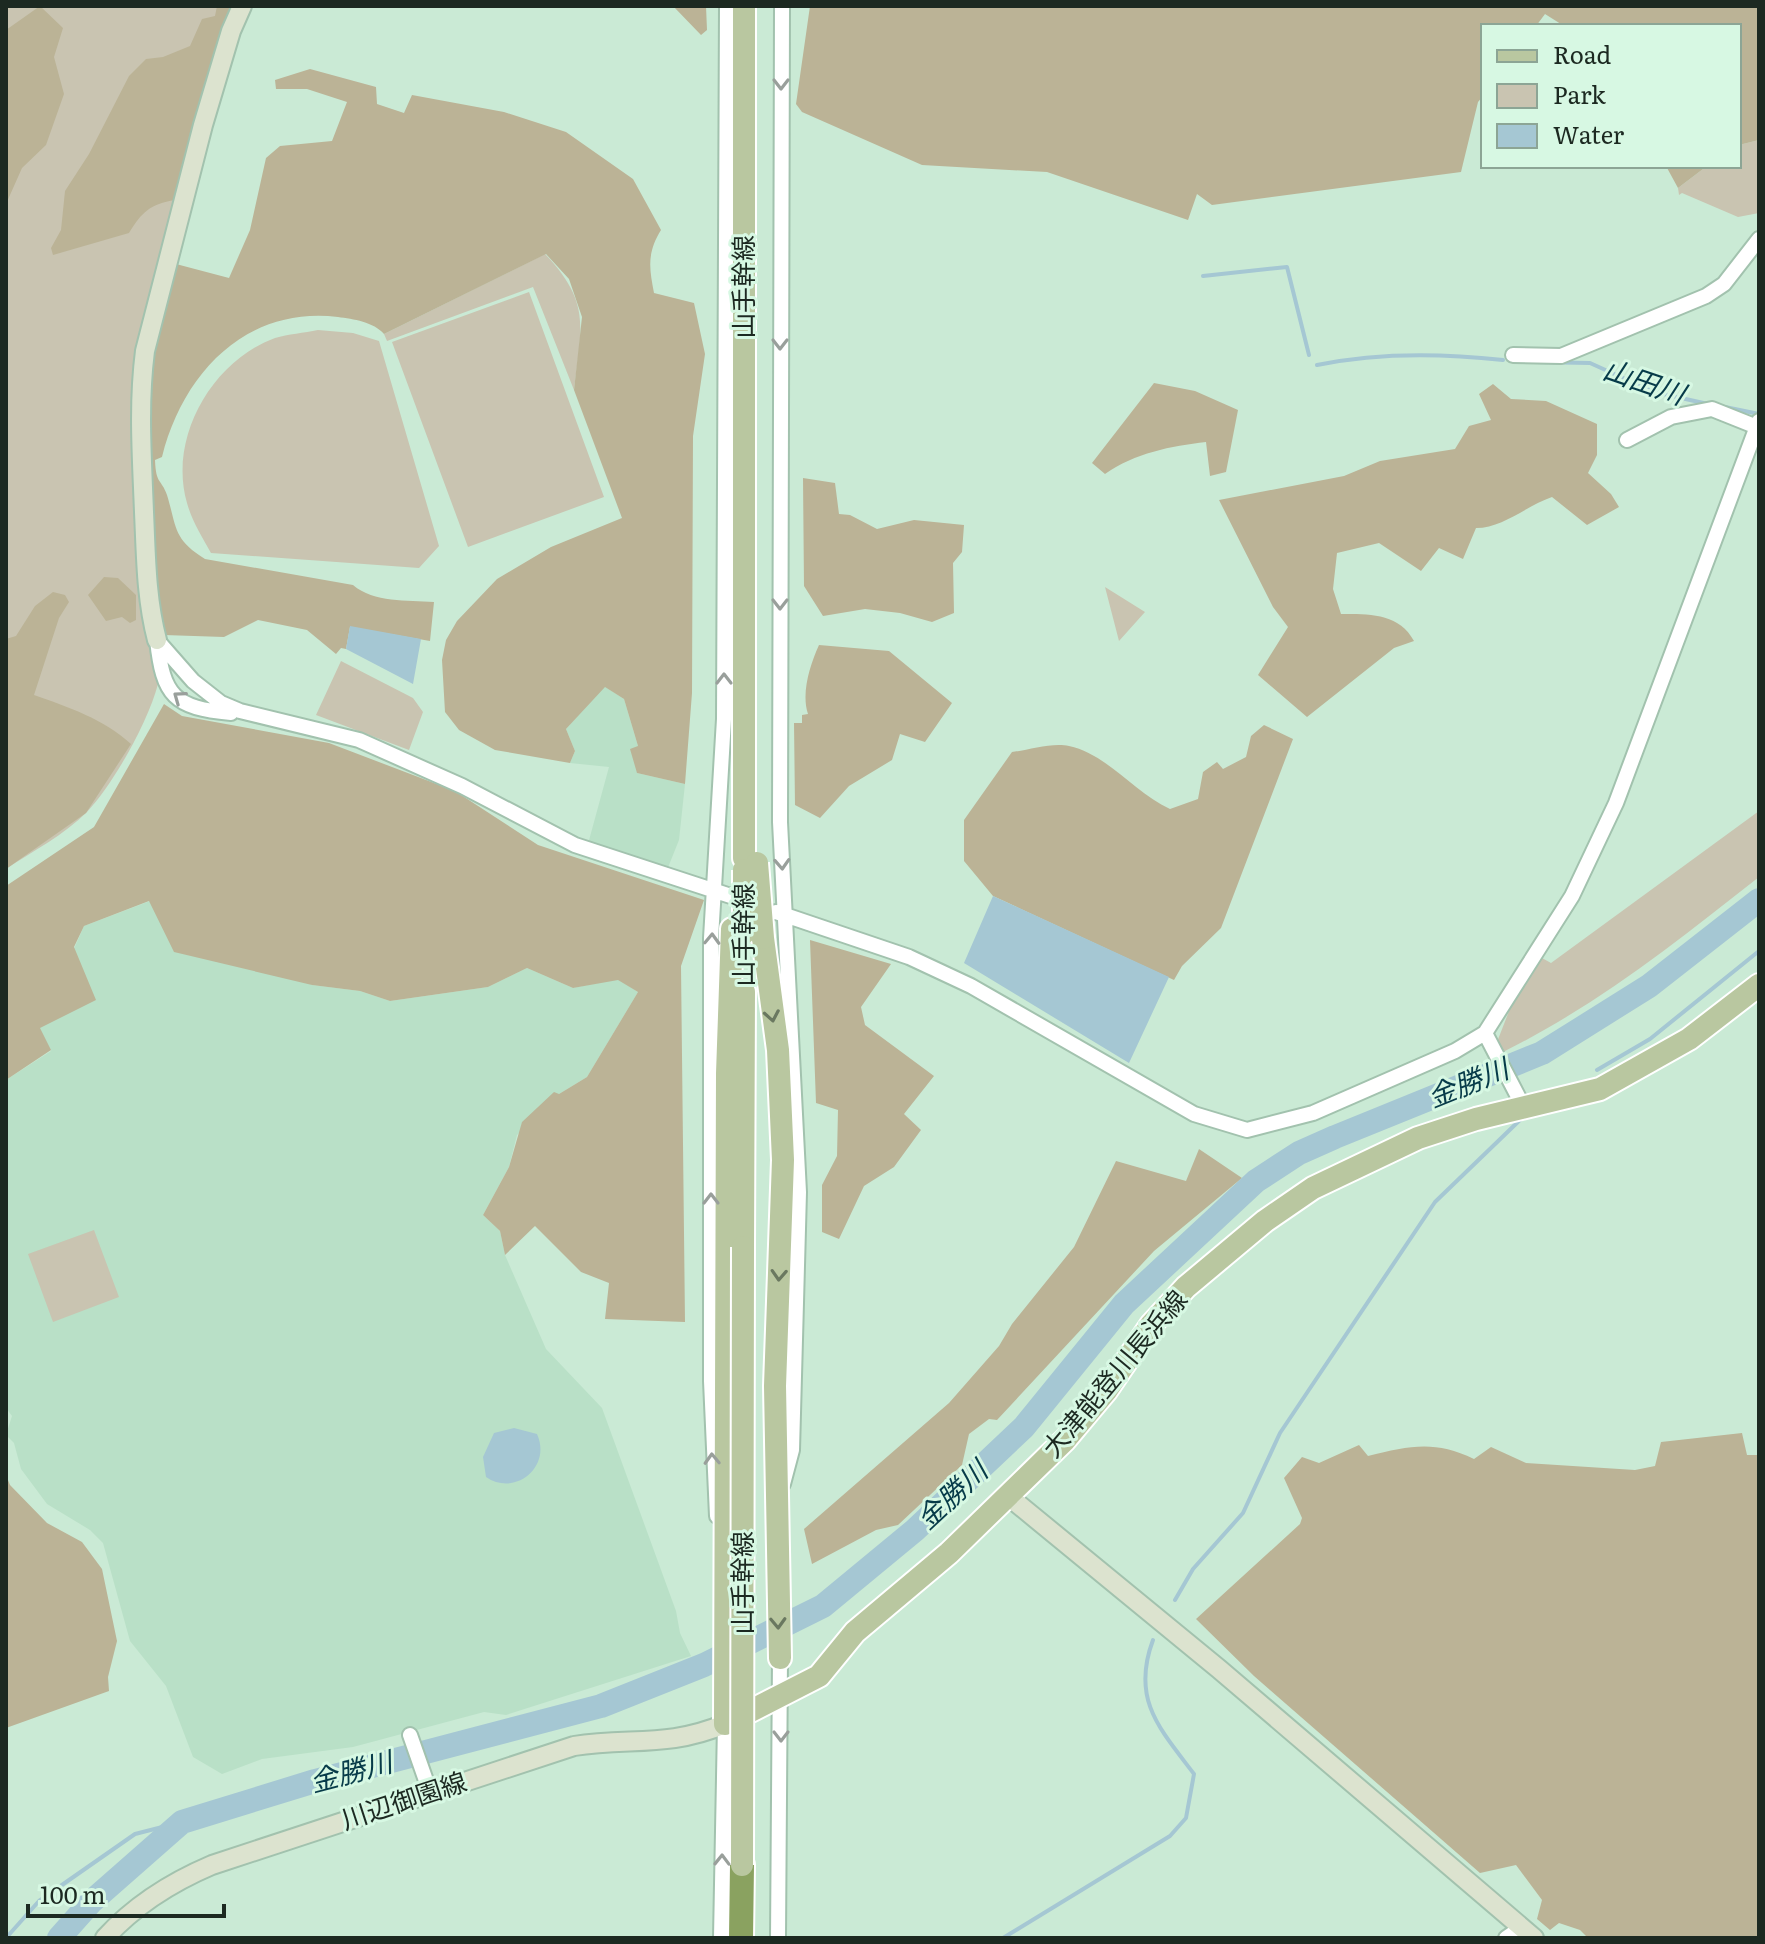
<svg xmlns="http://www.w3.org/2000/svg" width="1765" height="1944" font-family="Literata,'Noto Sans JP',serif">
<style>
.built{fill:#b9e0c7}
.green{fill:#c9c4b1}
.forest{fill:#bbb396}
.water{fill:#a5c7d3}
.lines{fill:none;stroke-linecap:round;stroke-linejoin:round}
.stream{stroke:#a5c7d3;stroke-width:4}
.river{stroke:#a5c7d3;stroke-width:24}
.street-casing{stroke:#a2c2ae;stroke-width:18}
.secondary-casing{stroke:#a2c2ae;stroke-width:22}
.primary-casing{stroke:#fff;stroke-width:26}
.highway-casing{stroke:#fff;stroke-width:28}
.street{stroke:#fff;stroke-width:14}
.secondary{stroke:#dce3cf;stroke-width:18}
.primary{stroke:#b9c7a0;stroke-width:22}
.highway{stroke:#8aa260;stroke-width:24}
.primary-bridge-casing{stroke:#fff;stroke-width:26;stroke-linecap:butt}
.primary-bridge{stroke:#b9c7a0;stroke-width:22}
.oneway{stroke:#999f9b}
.oneway2{stroke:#6a7860}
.labels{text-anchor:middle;stroke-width:6;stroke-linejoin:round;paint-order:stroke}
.street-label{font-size:26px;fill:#1c2921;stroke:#d7f8e3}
.water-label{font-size:28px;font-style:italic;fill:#073b49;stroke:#d7f8e3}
</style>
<rect width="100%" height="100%" fill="#caead5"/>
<!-- built -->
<path class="built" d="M 604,686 L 624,699 L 638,746 L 637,773 L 685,784 L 679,840 L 667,870 L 588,844 L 609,767 L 570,763 L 575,751 L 566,729 Z
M 150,901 L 312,985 L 360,991 L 390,1001 L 488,987 L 527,968 L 573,988 L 618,979 L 638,992 L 587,1077 L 559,1094 L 517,1135 L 509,1167 L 483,1215 L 500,1231 L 505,1255 L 546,1349 L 602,1408 L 676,1611 L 680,1633 L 691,1656 L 506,1715 L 484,1712 L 353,1747 L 262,1759 L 222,1774 L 193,1757 L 166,1686 L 130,1641 L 103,1543 L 90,1530 L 47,1504 L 21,1469 L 14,1443 L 6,1435 L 12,1416 L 6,1408 L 6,1080 L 51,1051 L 39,1028 L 84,926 Z"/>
<!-- green -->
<path class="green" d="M 6,6 L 232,6 L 150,290 L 131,387 L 138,557 L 158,684 C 148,722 114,783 87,812 C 64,835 33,851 6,869 Z
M 1759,140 L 1759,213 L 1738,217 L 1682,193 L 1679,195 L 1678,188 L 1707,166 L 1739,166 L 1739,145 Z
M 545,254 C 592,303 581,329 574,390 L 533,287 L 387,341 L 384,334 Z
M 529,292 L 604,497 L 468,547 L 392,342 Z
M 318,330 L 353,333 L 379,341 L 439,546 L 419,568 L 211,553 C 202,537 192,521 187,503 C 168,438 212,361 275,338 C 288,334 304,333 318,330 Z
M 1105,587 L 1145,612 L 1119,641 Z
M 341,661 L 413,698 L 423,712 L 409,750 L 316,715 Z
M 1759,811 L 1759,877 C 1675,943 1599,1004 1503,1052 L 1497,1042 L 1513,1001 L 1542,958 L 1551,963 Z
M 94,1230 L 119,1297 L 53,1322 L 28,1254 Z"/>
<!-- forest -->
<path class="forest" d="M 40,6 L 63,28 L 54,57 L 64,94 L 46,145 L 22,168 L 6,204 L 6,30 Z
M 217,6 L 232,6 L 175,200 C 150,204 142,212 129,233 L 53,255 L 51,248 L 61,230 L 65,191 L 89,154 L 129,76 L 146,59 L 163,57 L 190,46 L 202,19 L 215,16 Z
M 673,6 L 706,6 L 707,30 L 701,35 Z
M 810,6 L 1759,6 L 1759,140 L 1739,145 L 1739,26 L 1564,26 L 1545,14 L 1536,26 L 1483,26 L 1483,96 L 1478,102 L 1461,172 L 1212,205 L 1197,194 L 1188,220 L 1047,172 L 922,165 L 802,112 L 796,104 Z
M 310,69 L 376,87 L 377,104 L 404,113 L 412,95 L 504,112 L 566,132 L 633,179 L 661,230 C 647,253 649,267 654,293 L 694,303 L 705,354 L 693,436 L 692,693 L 685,784 L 637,773 L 630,749 L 638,746 L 624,699 L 605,687 L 566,729 L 575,751 L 570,763 L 495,750 L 459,730 L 445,712 L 442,660 L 446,640 L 457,621 L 497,579 L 551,547 L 622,518 L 574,390 L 582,317 L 569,279 L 546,254 L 384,334 C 374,322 353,319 338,317 C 246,306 183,373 162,457 L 155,460 C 156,485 161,478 167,495 C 177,528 173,539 205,559 L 353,585 C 374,603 407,600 434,602 L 430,641 L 350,627 L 346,649 L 341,648 L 336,654 L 307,630 L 258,620 L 224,637 L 164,635 L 157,612 C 153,533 144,451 150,372 C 153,336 166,299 176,264 L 229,278 L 250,230 L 266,158 L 280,146 L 332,141 L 347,102 L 307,89 L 276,89 L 275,80 Z
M 1666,166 L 1707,166 L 1678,188 Z
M 1154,383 L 1195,391 L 1238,410 L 1226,472 L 1210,476 L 1206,442 C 1171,446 1135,453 1105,474 L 1092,463 Z
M 1493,384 L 1511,399 L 1546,401 L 1597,424 L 1597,455 L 1588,473 L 1611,494 L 1619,507 L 1587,525 L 1552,497 C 1526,506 1503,528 1476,528 L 1463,559 L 1439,548 L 1421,571 L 1379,543 L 1337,553 L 1333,589 L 1341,614 C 1369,614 1399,613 1414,641 L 1394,648 L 1307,717 L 1258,675 L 1288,627 L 1273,607 L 1219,500 L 1344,476 L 1380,461 L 1455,449 L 1469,426 L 1491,420 L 1479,394 Z
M 803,478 L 835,483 L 839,514 L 850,515 L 877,529 L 914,520 L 964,525 L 962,552 L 953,563 L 954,613 L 932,622 L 900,613 L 865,609 L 823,616 L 804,586 Z
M 104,577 L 118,578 L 136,595 L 136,620 L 130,623 L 122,617 L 106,621 L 88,595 Z
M 53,592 L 65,595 L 69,602 L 59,618 L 34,695 C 68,707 104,719 131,744 L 86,813 L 6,869 L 6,639 L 16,636 L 35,606 Z
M 819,645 L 889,651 L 952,703 L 925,742 L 900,734 L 892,760 L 849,786 L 820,818 L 795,805 L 794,723 L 802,723 L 802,715 L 808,714 C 801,693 810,665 819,645 Z
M 164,704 L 182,716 L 329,743 L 455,791 L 538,845 L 704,900 L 681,966 L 685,1322 L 605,1319 L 609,1283 L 581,1272 L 535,1226 L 505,1255 L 500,1231 L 483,1215 L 509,1167 L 522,1122 L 554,1092 L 559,1094 L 587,1077 L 638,992 L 618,980 L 573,988 L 527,968 L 488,987 L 390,1001 L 360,991 L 312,985 L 174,952 L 149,901 L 84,926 L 74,947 L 96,1000 L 40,1028 L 51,1050 L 6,1080 L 6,886 L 94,827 Z
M 1264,725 L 1293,739 L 1221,928 L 1182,966 L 1174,980 L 993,896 L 964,861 L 964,820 L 1012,752 C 1028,750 1053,742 1069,746 C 1107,754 1135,793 1170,809 L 1198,799 L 1203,772 L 1217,762 L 1223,769 L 1246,757 L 1251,736 Z
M 810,940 L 891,964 L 861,1007 L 865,1025 L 934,1076 L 904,1114 L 921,1130 L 894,1167 L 864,1186 L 839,1239 L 822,1232 L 822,1185 L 837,1156 L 838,1110 L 816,1103 Z
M 1199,1149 L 1242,1178 L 1154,1251 L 997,1420 L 989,1419 L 969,1434 L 962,1465 L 898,1525 L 876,1530 L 812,1564 L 804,1529 L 949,1403 L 999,1346 L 1012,1324 L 1074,1247 L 1116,1161 L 1186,1181 Z
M 1742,1433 L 1747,1455 L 1759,1455 L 1759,1938 L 1588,1938 L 1580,1930 L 1559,1923 L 1550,1930 L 1537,1919 L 1542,1900 L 1516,1865 L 1480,1873 L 1254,1676 L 1196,1619 L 1300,1524 L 1302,1518 L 1284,1478 L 1302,1457 L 1319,1463 L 1359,1445 L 1368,1456 C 1410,1446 1434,1440 1474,1459 L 1491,1447 L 1526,1463 L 1635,1470 L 1655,1466 L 1661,1442 Z
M 6,1475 L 10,1485 L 47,1523 L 82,1542 L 102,1569 L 117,1641 L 108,1677 L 109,1691 L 6,1728 Z"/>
<!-- water -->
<path class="water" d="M 350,626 L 421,639 L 413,684 L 346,649 Z
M 993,896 L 1169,977 L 1129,1063 L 964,963 Z
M 514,1428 L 537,1434 C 552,1467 515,1497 486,1477 L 483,1457 L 494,1433 Z"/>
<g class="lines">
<!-- stream -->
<path class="stream" d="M 1203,276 L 1287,267 L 1309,355
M 1533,362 L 1590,363 L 1654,392 L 1708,404
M 1317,365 C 1379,352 1440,353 1503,360
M 1725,407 L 1759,414
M 1597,1070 L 1650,1039 L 1759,951
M 1175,1600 L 1193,1569 L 1243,1513 L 1280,1433 L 1435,1202 L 1521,1119
M 6,1938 L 39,1901 L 135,1834 L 182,1822
M 1003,1938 L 1170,1836 L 1186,1818 L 1194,1774 C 1159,1728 1131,1699 1153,1640"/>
<!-- river -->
<path class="river" d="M 59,1938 L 91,1902 L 182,1822 L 315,1781 L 601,1706 L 704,1665 L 823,1606 L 915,1530 L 1024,1427 L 1124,1304 L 1256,1181 L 1299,1153 L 1335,1137 L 1542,1053 L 1649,986 L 1759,900"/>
<defs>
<path id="street" d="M 782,6 L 780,822 L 799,1192 L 792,1450 L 783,1484
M 1513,355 L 1561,356 L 1706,296 L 1724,284 L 1759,239
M 1627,440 L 1671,417 L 1712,409 L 1757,427
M 157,640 L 193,681 L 221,703 L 240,711 L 359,740 L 462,786 L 575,845 L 749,902
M 157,640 C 163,696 174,708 231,713
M 776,912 L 909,957 L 971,986 L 1194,1114 L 1247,1130 L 1313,1113 L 1455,1051 L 1485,1033
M 1523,1106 L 1485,1033 L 1572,896 L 1616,803 L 1759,421
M 717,1516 L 711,1381 L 711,938 L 724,719 L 727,6
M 410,1735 L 430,1792
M 721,1938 L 725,1724
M 778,1938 L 780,1658
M 1506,1938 L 1522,1927"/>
<path id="secondary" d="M 157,640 C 146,598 146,555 144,512 C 142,458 138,405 145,351 L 203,125 L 231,31 L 242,6
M 1007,1495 L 1219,1669 L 1534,1938
M 105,1938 C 134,1906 172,1882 212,1865 L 574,1746 C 631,1737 667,1748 725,1724"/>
<path id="primary" d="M 744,6 L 744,858
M 732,929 L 727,1074 L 725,1724 L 819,1676 L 855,1632 L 949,1553 L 1065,1440 L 1106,1391 L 1151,1325 L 1186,1287 L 1265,1221 L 1313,1188 L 1418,1138 L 1476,1119 L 1600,1089 L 1689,1039 L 1759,985
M 763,938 L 778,1050 L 783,1160 L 775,1386 L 780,1658
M 743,1247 L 744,992"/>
<path id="highway" d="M 741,1938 L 742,1865"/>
</defs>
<!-- street casing -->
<use href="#street" class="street-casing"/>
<!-- secondary casing -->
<use href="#secondary" class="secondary-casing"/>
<!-- primary casing -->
<use href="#primary" class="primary-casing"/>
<!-- highway casing -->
<use href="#highway" class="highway-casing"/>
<!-- street -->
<use href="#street" class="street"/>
<!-- secondary -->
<use href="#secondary" class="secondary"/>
<!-- primary -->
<use href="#primary" class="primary"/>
<!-- highway -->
<use href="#highway" class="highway"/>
<defs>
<path id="primary-bridge" d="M 757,863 L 763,938
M 744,870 L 744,933
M 742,1865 L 743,1247"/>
</defs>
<!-- primary-bridge casing -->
<use href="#primary-bridge" class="primary-bridge-casing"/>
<!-- primary-bridge -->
<use href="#primary-bridge" class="primary-bridge"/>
</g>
<!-- one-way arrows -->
<defs><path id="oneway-chevron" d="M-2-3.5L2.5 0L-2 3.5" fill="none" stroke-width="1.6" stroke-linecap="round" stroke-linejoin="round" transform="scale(2)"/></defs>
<g class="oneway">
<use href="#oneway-chevron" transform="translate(781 84) rotate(90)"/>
<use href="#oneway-chevron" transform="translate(780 344) rotate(90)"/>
<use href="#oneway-chevron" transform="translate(780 604) rotate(90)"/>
<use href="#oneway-chevron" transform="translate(724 679) rotate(-90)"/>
<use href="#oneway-chevron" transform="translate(179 697) rotate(-144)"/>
<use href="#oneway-chevron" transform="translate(782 864) rotate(87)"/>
<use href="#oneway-chevron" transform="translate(712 939) rotate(-88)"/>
<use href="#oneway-chevron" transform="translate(711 1199) rotate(-90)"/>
<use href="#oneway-chevron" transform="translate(712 1459) rotate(-92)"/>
<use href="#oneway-chevron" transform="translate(781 1736) rotate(90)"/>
<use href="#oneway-chevron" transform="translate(722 1860) rotate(-89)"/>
</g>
<g class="oneway2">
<use href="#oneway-chevron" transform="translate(772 1016) rotate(80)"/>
<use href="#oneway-chevron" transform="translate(779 1275) rotate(93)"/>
<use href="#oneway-chevron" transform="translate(778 1623) rotate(88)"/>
</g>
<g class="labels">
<!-- street labels -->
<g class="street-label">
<text transform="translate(744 287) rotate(-90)" y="9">山手幹線</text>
<text transform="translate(744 935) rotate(-90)" y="9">山手幹線</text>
<text transform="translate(1115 1374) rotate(-50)" y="9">大津能登川長浜線</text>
<text transform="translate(743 1583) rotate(-90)" y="9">山手幹線</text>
<text transform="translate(404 1801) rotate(-18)" y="9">川辺御園線</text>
</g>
<!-- water labels -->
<g class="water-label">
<text transform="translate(1644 382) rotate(19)" y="10">山田川</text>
<text transform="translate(1468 1083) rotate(-22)" y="10">金勝川</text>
<text transform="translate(952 1495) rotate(-43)" y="10">金勝川</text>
<text transform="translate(351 1772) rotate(-15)" y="10">金勝川</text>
</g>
</g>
<!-- border -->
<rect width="1765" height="1944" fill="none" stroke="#1c2921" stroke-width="16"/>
<!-- legend -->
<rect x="1481" y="24" width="260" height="144" fill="#d7f8e3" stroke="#8ca595" stroke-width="2"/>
<rect x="1497" y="50" width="40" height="12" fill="#b9c7a0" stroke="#8ca595" stroke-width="2"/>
<text x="1553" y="64" font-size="24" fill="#1c2921">Road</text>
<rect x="1497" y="84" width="40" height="24" fill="#c9c4b1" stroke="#8ca595" stroke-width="2"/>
<text x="1553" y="104" font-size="24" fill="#1c2921">Park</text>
<rect x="1497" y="124" width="40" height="24" fill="#a5c7d3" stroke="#8ca595" stroke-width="2"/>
<text x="1553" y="144" font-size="24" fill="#1c2921">Water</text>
<!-- scale -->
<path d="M28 1904v12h196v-12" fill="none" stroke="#1c2921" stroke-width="4"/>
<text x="40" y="1904" font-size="24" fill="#1c2921" stroke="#d7f8e3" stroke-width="6" paint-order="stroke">100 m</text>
</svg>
